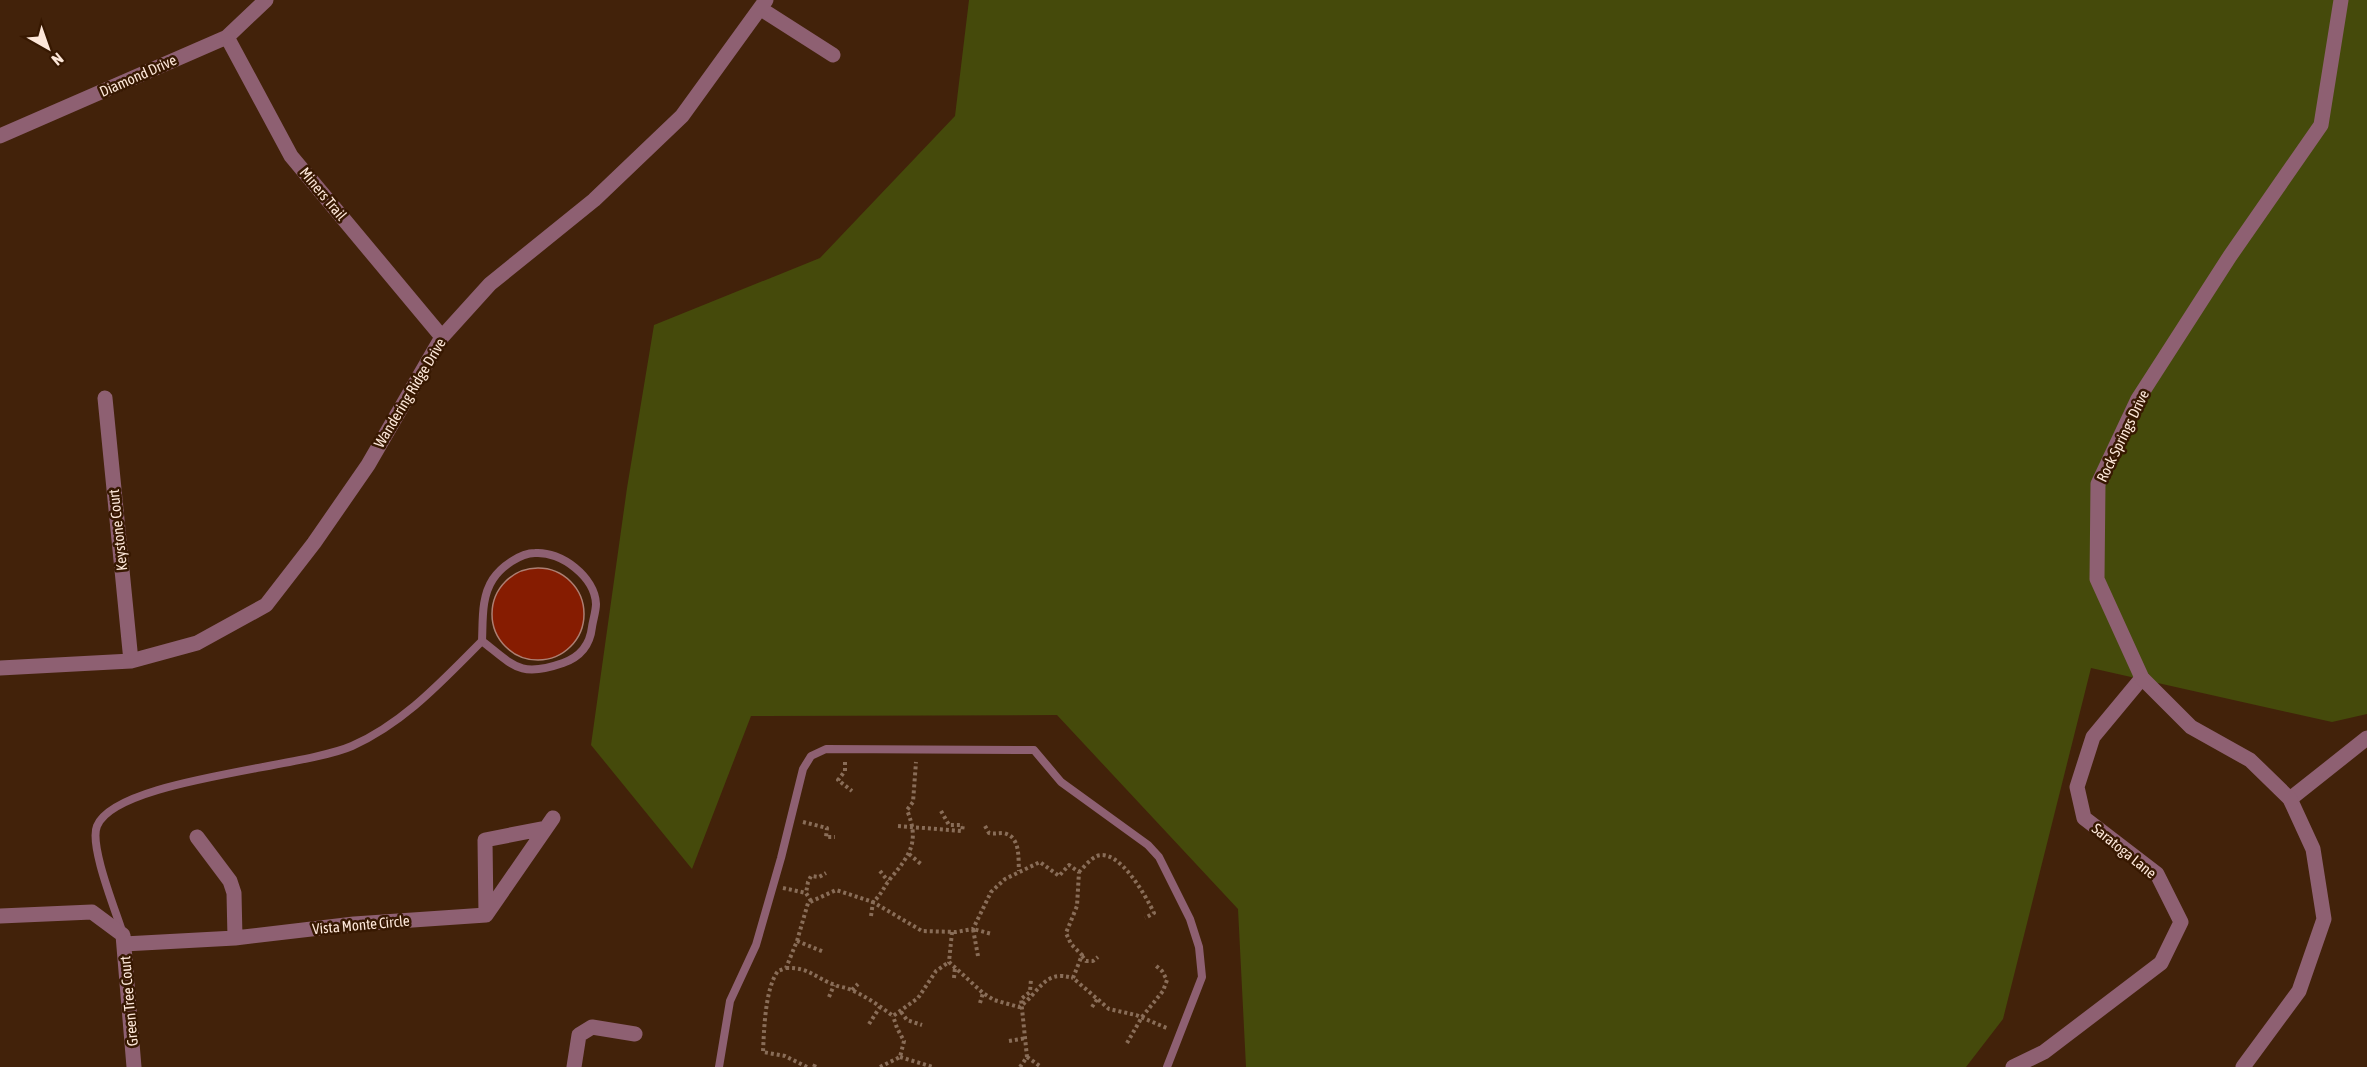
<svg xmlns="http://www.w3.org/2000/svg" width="2367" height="1067" font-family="'Asap Condensed',sans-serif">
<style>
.green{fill:#454a0b}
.building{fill:#861c01;stroke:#ad7f73;stroke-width:1.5}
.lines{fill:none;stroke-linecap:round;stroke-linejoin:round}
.path{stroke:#896d58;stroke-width:4;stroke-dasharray:3 3;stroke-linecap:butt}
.service{stroke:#8e6072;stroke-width:8}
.minor{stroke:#8e6072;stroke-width:15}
.tertiary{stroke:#8e6072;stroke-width:15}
.labels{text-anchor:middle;stroke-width:5;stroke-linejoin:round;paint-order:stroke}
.street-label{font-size:15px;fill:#fde7d9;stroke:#371801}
</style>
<rect width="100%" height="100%" fill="#42220a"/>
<!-- green -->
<path class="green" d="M 969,0 L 2367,0 L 2367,714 L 2332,722 L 2091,668 L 2003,1019 L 1966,1067 L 1246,1067 L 1238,909 L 1057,715 L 751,716 L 692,869 L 591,745 L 627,488 L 654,325 L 820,258 L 955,116 Z"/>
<!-- building -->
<path class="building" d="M492 614a46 46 0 1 1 92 0a46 46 0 1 1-92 0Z"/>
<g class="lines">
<!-- path -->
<path class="path" d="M 845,762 L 845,771 L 838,780 L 852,791
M 941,811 L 949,825 L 963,825
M 803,822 L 827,828 L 826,837 L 835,837
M 898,826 L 962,831 L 963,825
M 985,826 L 989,833 C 994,834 998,833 1003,833 C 1021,836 1018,858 1019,871
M 909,854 L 921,864
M 880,871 L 888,881
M 1079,872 C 1084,867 1090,859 1097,856 C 1119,848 1146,896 1154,913 L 1145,918
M 783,888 L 806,893
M 811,901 L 806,893 L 808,882 L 811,876 L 819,877 L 826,873
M 871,916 L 873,902 C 881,895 884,887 890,879 C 910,855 920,842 907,810 L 913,802 L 916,762
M 952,932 L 949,962 L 983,993 L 994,1000 L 1019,1007 C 1040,993 1043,969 1073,978
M 797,941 L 824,952
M 978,956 L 973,929 L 992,934
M 1082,956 L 1086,961 L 1093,961 L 1098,957
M 786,968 C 809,967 815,978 835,985 C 839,987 844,987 849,989 C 864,995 880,1006 893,1016 L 918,998 L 936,971 L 949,962
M 954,978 L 955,967
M 852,990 L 858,984
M 829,997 L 834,985
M 980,1003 L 983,993
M 1092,1007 L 1098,998
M 901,1012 L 907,1020 L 922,1025
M 869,1024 L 880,1007
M 1009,1041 L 1026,1038
M 1127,1043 L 1142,1017 L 1163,991 L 1167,980 L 1162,971 L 1154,964
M 900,1057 L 933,1067
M 1027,1057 L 1041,1067
M 807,1067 L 785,1056 L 763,1052 C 764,1031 765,988 778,971 L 786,968 L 797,941 L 808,903 L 836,890 L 873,902 L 922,931 L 956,932 L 973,929 L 991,892 L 1005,879 L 1040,862 L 1059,876 L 1069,865 L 1079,872 L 1077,906 L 1066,933 L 1071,944 L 1082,955 L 1073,978 L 1109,1009 L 1136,1015 L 1169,1029
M 814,1067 L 816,1062
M 880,1067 L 900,1057 L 904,1041 L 897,1028 L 893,1016
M 1020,1067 L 1027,1057 L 1021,999 L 1030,992 L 1031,979"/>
<!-- service -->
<path class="service" d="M 122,931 C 115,909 89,845 97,826 C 116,779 302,768 352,746 C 404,723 442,681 482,641 C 514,666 520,678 563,663 C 580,657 590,645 592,627 C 593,620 596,611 596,604 C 595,577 561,551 535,553 C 520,553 501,567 493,579 C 481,597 483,621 482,641
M 719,1067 L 730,1001 L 756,945 L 781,858 L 803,769 L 811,756 L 826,749 L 1034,750 L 1061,782 L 1148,845 L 1159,857 L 1190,919 L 1199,947 L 1202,977 L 1167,1067"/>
<!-- minor -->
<path class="minor" d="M 761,9 L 833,55
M 227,37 L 291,156 L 442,337
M 0,136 L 227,37 L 266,0
M 105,398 L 131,661
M 0,668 L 131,661 L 197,643 L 266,605 L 314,543 L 368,465 L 442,337 L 490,284 L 594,200 L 682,116 L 766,0
M 2290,799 L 2367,738
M 197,837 L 230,881 L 234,893 L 235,938
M 486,915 L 485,840 L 546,828
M 0,916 L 92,912 L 123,935 L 134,1067
M 124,944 L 235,938 L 354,924 L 486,915 L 553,818
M 574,1067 L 579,1035 L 592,1027 L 635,1034
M 2013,1067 L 2044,1052 L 2161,963 L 2181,922 L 2157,874 L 2084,818 L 2077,787 L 2093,737 L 2142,678"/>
<!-- tertiary -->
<path class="tertiary" d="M 2243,1067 L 2299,991 L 2324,919 L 2313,849 L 2290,799 L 2250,760 L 2191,727 L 2142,678 L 2097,579 L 2098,484 L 2138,399 L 2230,256 L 2321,125 L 2341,0"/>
</g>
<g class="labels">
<!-- street labels -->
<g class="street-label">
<text transform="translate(138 76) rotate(-24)" y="5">Diamond Drive</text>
<text transform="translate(323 194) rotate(50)" y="5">Miners Trail</text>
<text transform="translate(410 393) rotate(-59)" y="5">Wandering Ridge Drive</text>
<text transform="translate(2123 436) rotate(-64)" y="5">Rock Springs Drive</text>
<text transform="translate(118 530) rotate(-96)" y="5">Keystone Court</text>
<text transform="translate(2124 851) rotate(39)" y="5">Saratoga Lane</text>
<text transform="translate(361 925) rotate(-5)" y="5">Vista Monte Circle</text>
<text transform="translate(129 1001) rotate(-95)" y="5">Green Tree Court</text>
</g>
</g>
<!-- north arrow -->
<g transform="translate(48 48) rotate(140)" stroke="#371801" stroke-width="4.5" paint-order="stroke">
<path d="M0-4.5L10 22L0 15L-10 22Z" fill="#fde7d9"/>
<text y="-9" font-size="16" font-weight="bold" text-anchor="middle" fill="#fde7d9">N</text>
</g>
</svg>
